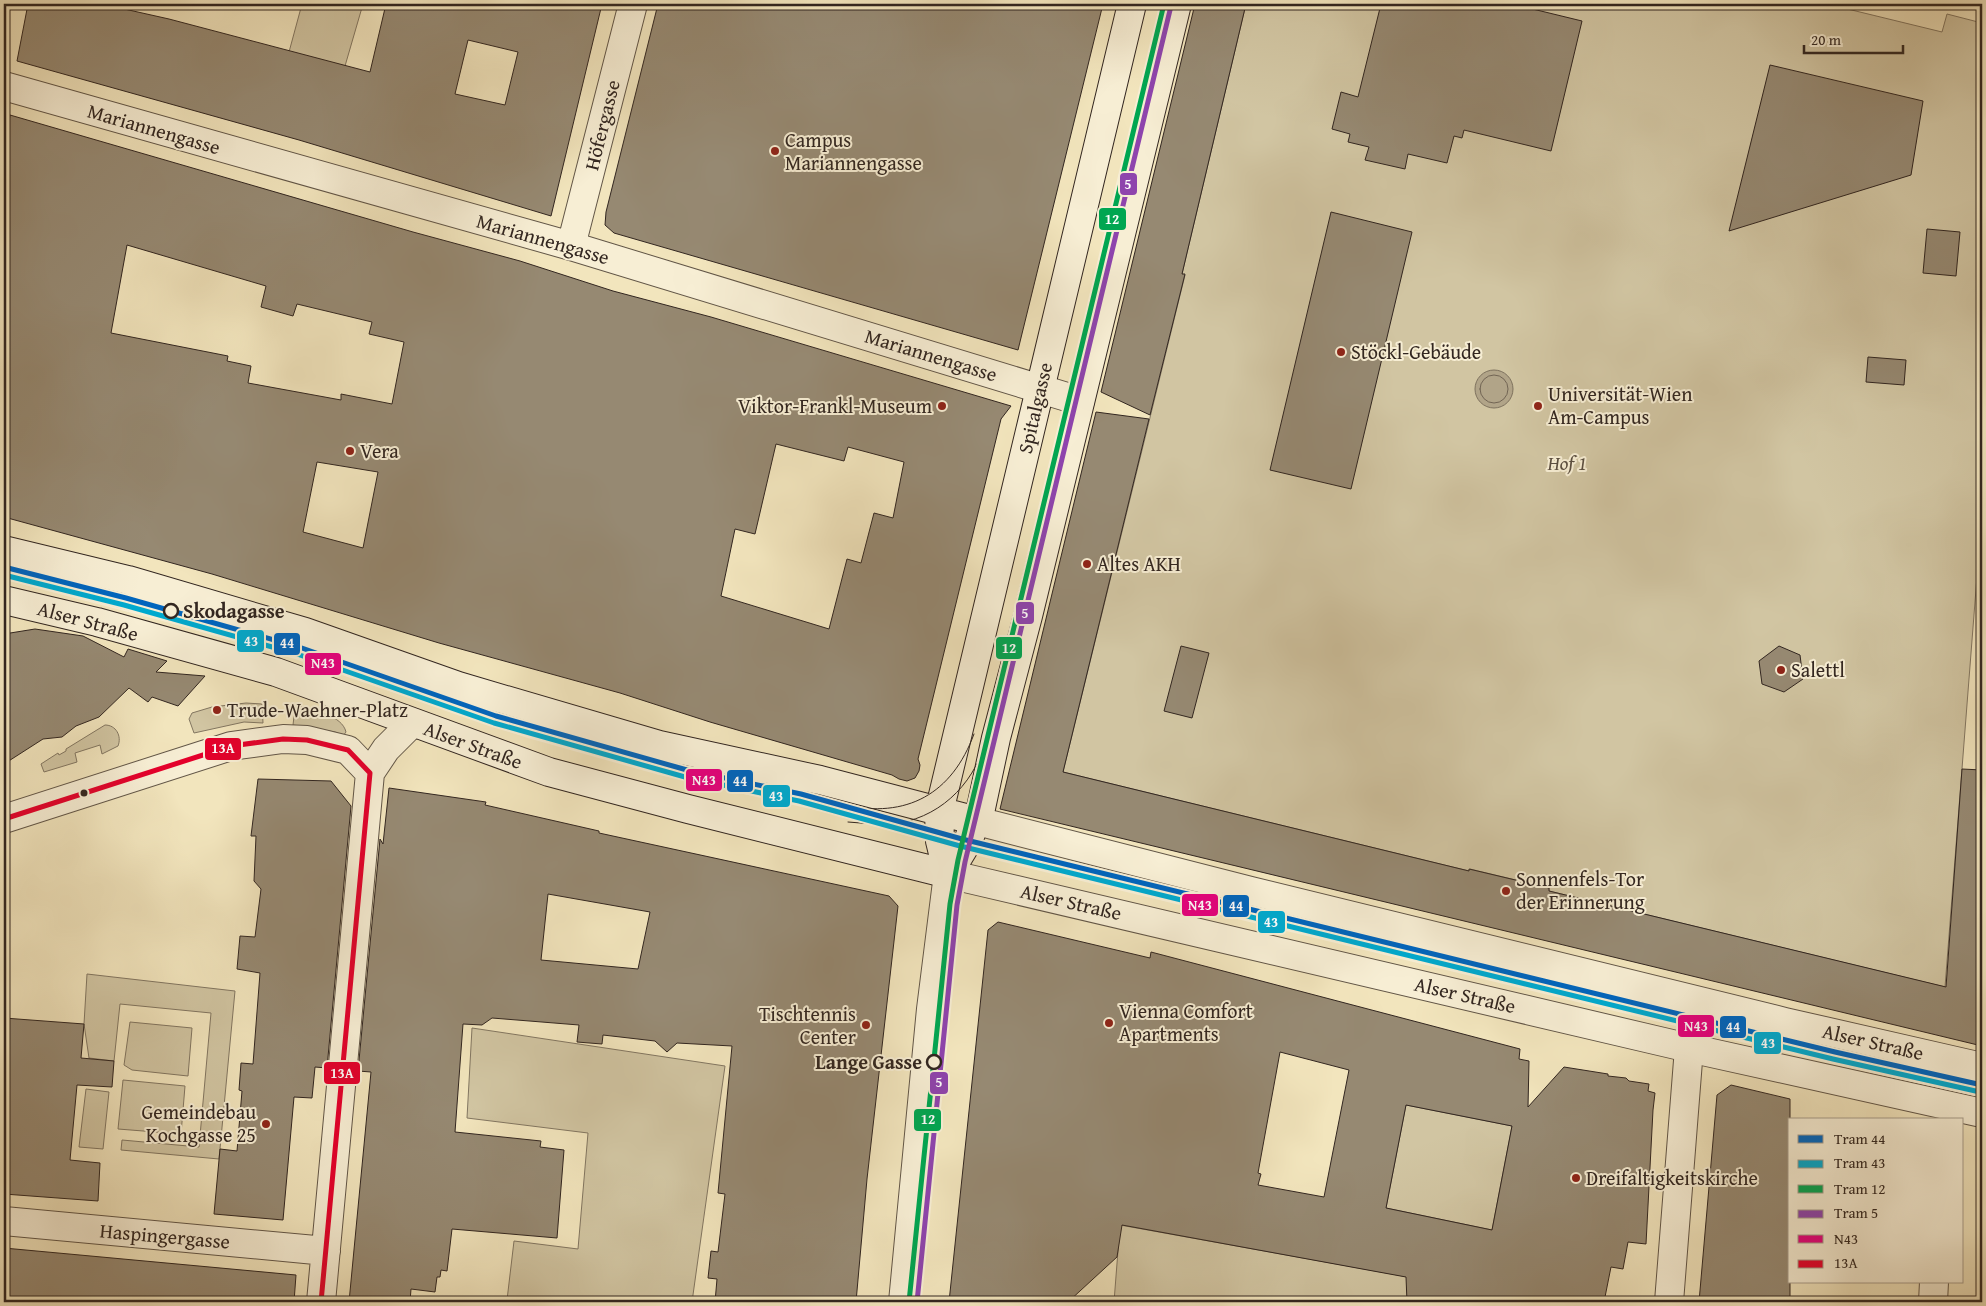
<svg xmlns="http://www.w3.org/2000/svg" width="1986" height="1306" font-family="'Gentium Book Plus',serif">
<style>
.green{fill:#d1c5a2;stroke:#827661}
.water{fill:#b1a488;stroke:#7e725e}
.lines{fill:none;stroke-linecap:round;stroke-linejoin:round}
.shore{stroke:#726554;stroke-width:1}
.building{fill:#968972;stroke:#322620;fill-rule:evenodd}
.minor-casing{stroke:#625647;stroke-width:30}
.tertiary-casing{stroke:#625647;stroke-width:30}
.secondary-casing{stroke:#322620;stroke-width:30}
.minor{stroke:#f7eed4;stroke-width:28}
.tertiary{stroke:#f7eed4;stroke-width:28}
.secondary{stroke:#f7eed4;stroke-width:28}
.tram{stroke:#322620;stroke-width:1}
.bus-1-casing{stroke:#f7eed4;stroke-width:9}
.bus-2-casing{stroke:#f7eed4;stroke-width:9}
.bus-1{stroke:#e5007d;stroke-width:5}
.bus-2{stroke:#e4002b;stroke-width:5}
.tram-1-casing{stroke:#f7eed4;stroke-width:9}
.tram-2-casing{stroke:#f7eed4;stroke-width:9}
.tram-3-casing{stroke:#f7eed4;stroke-width:9}
.tram-4-casing{stroke:#f7eed4;stroke-width:9}
.tram-1{stroke:#0065bd;stroke-width:5}
.tram-2{stroke:#00a9ce;stroke-width:5}
.tram-3{stroke:#00a651;stroke-width:5}
.tram-4{stroke:#8e44ad;stroke-width:5}
.poi-dot{fill:#8f2418;stroke:#f7eed4;stroke-width:2}
.stop-dot{fill:#f7eed4;stroke:#322620;stroke-width:2.5}
.bus-dot{fill:#322620;stroke:#f7eed4;stroke-width:2}
.labels{text-anchor:middle;stroke-width:4;stroke-linejoin:round;paint-order:stroke}
.street-label{font-size:20px;fill:#322620;stroke:#f7eed4}
.poi-label{font-size:20px;fill:#322620;stroke:#f7eed4;text-anchor:start}
.park-label{font-size:20px;font-style:italic;fill:#5a4e40;stroke:#f7eed4}
.stop-label{font-size:20px;font-weight:bold;fill:#322620;stroke:#f7eed4;text-anchor:start}
.line-badge{stroke:#f7eed4;stroke-width:2}
.badge-label{font-size:14px;text-anchor:middle;font-weight:bold;fill:#fff}
</style>
<rect width="100%" height="100%" fill="#f2e5bd"/>
<filter id="stains"><feTurbulence type="fractalNoise" baseFrequency=".004" numOctaves="4"/><feColorMatrix values="0 0 0 0 .2 0 0 0 0 .09 0 0 0 0 .02 0 0 0 .5 -.17"/></filter>
<radialGradient id="worn" r=".72"><stop offset=".6" stop-color="#630" stop-opacity="0"/><stop offset="1" stop-color="#630" stop-opacity=".3"/></radialGradient>
<!-- green -->
<path class="green" d="M 302,4 L 363,4 L 345,66 L 289,52 Z
M 1246,4 L 1827,4 L 1942,32 L 1947,14 L 1982,23 L 1982,512 L 1945,987 L 1549,891 L 1549,888 L 1470,869 L 1469,871 L 1063,772 L 1185,275 L 1182,274 Z
M 246,703 L 262,704 L 263,723 L 244,722 L 194,733 L 189,719 L 192,713 L 212,707 Z
M 300,706 C 314,711 342,715 346,732 L 343,736 L 335,732 L 293,725 L 295,708 Z
M 105,725 C 116,725 122,736 118,746 L 102,754 L 100,745 L 75,753 L 77,762 L 44,772 L 41,764 L 58,753 L 59,755 L 66,751 L 66,749 Z
M 87,974 L 235,991 L 219,1159 L 121,1150 L 122,1140 L 199,1147 L 211,1013 L 120,1004 L 114,1061 L 89,1058 L 84,1024 Z
M 130,1022 L 192,1028 L 188,1076 L 132,1070 L 124,1065 Z
M 472,1028 L 725,1066 L 692,1302 L 533,1302 L 507,1300 L 514,1241 L 578,1249 L 588,1133 L 467,1118 Z
M 123,1080 L 185,1086 L 181,1134 L 118,1129 Z
M 86,1089 L 109,1092 L 103,1149 L 79,1147 Z
M 1406,1105 L 1512,1126 L 1492,1230 L 1386,1208 Z
M 1120,1225 L 1425,1280 L 1407,1297 L 1408,1302 L 1114,1302 Z"/>
<!-- water -->
<path class="water" d="M1475 389a19 19 0 1 1 38 0a19 19 0 1 1-38 0Z"/>
<g class="lines">
<!-- shore -->
<path class="shore" d="M1480 389a14 14 0 1 1 28 0a14 14 0 1 1-28 0Z"/>
</g>
<!-- building -->
<path class="building" d="M 28,4 L 102,4 L 169,19 L 370,72 L 386,4 L 602,4 L 551,216 L 299,140 L 17,61 ZM 468,40 L 518,52 L 505,105 L 455,94 Z
M 658,4 L 1103,4 L 1018,350 L 614,233 L 605,225 L 606,212 Z
M 1195,4 L 1246,4 L 1182,274 L 1185,274 L 1150,415 L 1101,392 Z
M 1381,4 L 1512,4 L 1582,21 L 1551,151 L 1464,130 L 1462,138 L 1454,136 L 1447,163 L 1408,154 L 1405,169 L 1365,160 L 1369,147 L 1348,142 L 1350,134 L 1332,129 L 1341,92 L 1358,97 Z
M 1770,65 L 1923,101 L 1911,175 L 1729,231 Z
M 10,115 L 413,232 L 520,261 L 613,291 L 711,317 L 1011,406 L 1001,419 L 918,759 L 920,765 L 919,771 L 915,778 L 907,781 L 899,779 L 892,775 L 710,722 L 620,693 L 439,643 L 212,574 L 4,517 L 4,156 ZM 127,245 L 266,286 L 261,307 L 293,316 L 297,304 L 372,322 L 369,334 L 404,342 L 392,404 L 341,394 L 341,400 L 248,383 L 251,366 L 227,361 L 228,356 L 111,333 ZM 776,444 L 844,461 L 848,447 L 904,462 L 893,518 L 874,513 L 861,563 L 847,559 L 829,629 L 721,596 L 735,529 L 755,534 ZM 317,462 L 378,472 L 363,548 L 303,532 Z
M 1331,212 L 1412,232 L 1351,489 L 1270,470 Z
M 1927,229 L 1960,232 L 1956,276 L 1923,273 Z
M 1868,357 L 1906,360 L 1904,385 L 1866,382 Z
M 1096,412 L 1149,419 L 1063,772 L 1469,871 L 1469,869 L 1549,888 L 1549,891 L 1946,987 L 1962,769 L 1982,770 L 1982,1046 L 1000,809 Z
M 35,629 L 83,636 L 124,657 L 128,649 L 167,661 L 156,672 L 205,676 L 178,706 L 152,697 L 148,702 L 129,688 L 99,717 L 76,726 L 62,737 L 43,739 L 4,764 L 4,634 Z
M 1181,646 L 1209,653 L 1192,718 L 1164,711 Z
M 1779,646 L 1800,655 L 1803,679 L 1784,692 L 1762,684 L 1759,661 Z
M 258,779 L 331,781 L 351,806 L 327,1068 L 315,1067 L 312,1098 L 294,1097 L 283,1220 L 214,1214 L 220,1149 L 237,1151 L 242,1091 L 239,1090 L 241,1063 L 253,1064 L 260,973 L 237,969 L 240,936 L 255,937 L 261,889 L 254,881 L 256,836 L 251,836 Z
M 389,788 L 486,802 L 485,805 L 599,831 L 599,833 L 889,896 L 898,906 L 867,1179 L 856,1302 L 715,1302 L 717,1279 L 708,1278 L 711,1251 L 718,1252 L 725,1194 L 718,1193 L 732,1046 L 677,1043 L 667,1052 L 655,1041 L 603,1035 L 602,1044 L 577,1042 L 579,1025 L 492,1018 L 482,1025 L 463,1024 L 455,1132 L 541,1141 L 540,1147 L 564,1150 L 557,1238 L 452,1229 L 447,1271 L 441,1270 L 440,1277 L 437,1277 L 435,1292 L 411,1289 L 410,1302 L 349,1302 L 371,1072 L 358,1071 L 380,839 L 383,844 ZM 548,894 L 650,912 L 638,969 L 541,960 Z
M 998,922 L 1150,958 L 1151,952 L 1520,1049 L 1519,1059 L 1529,1061 L 1528,1107 L 1564,1067 L 1608,1074 L 1608,1076 L 1626,1078 L 1629,1081 L 1649,1084 L 1648,1091 L 1655,1093 L 1653,1110 L 1646,1244 L 1628,1242 L 1623,1269 L 1611,1267 L 1604,1302 L 1407,1302 L 1406,1277 L 1122,1225 L 1117,1257 L 1068,1302 L 949,1302 L 988,930 ZM 1280,1052 L 1349,1070 L 1324,1197 L 1258,1185 L 1261,1174 L 1258,1173 ZM 1406,1105 L 1512,1126 L 1492,1230 L 1386,1208 Z
M 4,1018 L 84,1024 L 81,1058 L 114,1061 L 112,1087 L 77,1085 L 70,1160 L 100,1163 L 98,1201 L 4,1194 Z
M 1731,1085 L 1790,1099 L 1790,1302 L 1699,1302 L 1717,1095 Z
M 4,1248 L 296,1275 L 294,1302 L 4,1302 Z"/>
<g class="lines">
<defs>
<path id="minor" d="M 4,86 L 571,246 L 1080,401
M 571,246 L 633,4
M 4,819 L 231,746 L 283,739 L 307,740 L 348,750 L 370,773
M 4,1221 L 326,1251
M 321,1302 L 370,773 L 386,749 L 412,723
M 903,1302 L 931,1009 L 948,874
M 1669,1302 L 1689,1048
M 1933,1302 L 1934,1282"/>
<path id="tertiary" d="M 977,821 L 1251,891 L 1785,1022 L 1982,1067
M 948,874 L 1689,1048 L 1982,1113"/>
<path id="secondary" d="M 4,550 L 128,580 L 305,632 L 458,686 L 659,745 L 820,780 L 977,821
M 4,600 L 97,622 L 276,672 L 549,772 L 688,809 L 948,874
M 948,874 L 968,841 L 981,808 L 996,738 L 1028,616 L 1177,4
M 948,874 L 940,841 L 939,812 L 1132,4"/>
</defs>
<!-- minor casing -->
<use href="#minor" class="minor-casing"/>
<!-- tertiary casing -->
<use href="#tertiary" class="tertiary-casing"/>
<!-- secondary casing -->
<use href="#secondary" class="secondary-casing"/>
<!-- minor -->
<use href="#minor" class="minor"/>
<!-- tertiary -->
<use href="#tertiary" class="tertiary"/>
<!-- secondary -->
<use href="#secondary" class="secondary"/>
<!-- tram -->
<path class="tram" d="M 844,805 C 907,819 952,794 974,734
M 848,822 C 863,823 877,825 891,824 C 937,820 973,786 985,743"/>
<defs>
<path id="bus-1" d="M 4,575 L 176,620 L 297,655 L 530,734 L 658,770 L 823,807 L 961,847 L 1822,1057 L 1982,1093"/>
<path id="bus-2" d="M 4,819 L 231,746 L 283,739 L 307,740 L 348,750 L 370,773 L 321,1302"/>
</defs>
<!-- bus-1 casing -->
<use href="#bus-1" class="bus-1-casing"/>
<!-- bus-2 casing -->
<use href="#bus-2" class="bus-2-casing"/>
<!-- bus-1 -->
<use href="#bus-1" class="bus-1"/>
<!-- bus-2 -->
<use href="#bus-2" class="bus-2"/>
<defs>
<path id="tram-1" d="M 4,567 L 126,598 L 299,647 L 496,716 L 687,770 L 801,794 L 962,839 L 1835,1052 L 1982,1085"/>
<path id="tram-2" d="M 4,575 L 124,605 L 297,654 L 494,723 L 685,777 L 799,801 L 960,846 L 1833,1059 L 1980,1092"/>
<path id="tram-3" d="M 909,1302 L 950,904 L 958,860 L 1164,4"/>
<path id="tram-4" d="M 917,1302 L 957,905 L 965,862 L 1171,6"/>
</defs>
<!-- tram-1 casing -->
<use href="#tram-1" class="tram-1-casing"/>
<!-- tram-2 casing -->
<use href="#tram-2" class="tram-2-casing"/>
<!-- tram-3 casing -->
<use href="#tram-3" class="tram-3-casing"/>
<!-- tram-4 casing -->
<use href="#tram-4" class="tram-4-casing"/>
<!-- tram-1 -->
<use href="#tram-1" class="tram-1"/>
<!-- tram-2 -->
<use href="#tram-2" class="tram-2"/>
<!-- tram-3 -->
<use href="#tram-3" class="tram-3"/>
<!-- tram-4 -->
<use href="#tram-4" class="tram-4"/>
</g>
<!-- markers -->
<g class="poi-dot">
<circle cx="775" cy="151" r="5"/>
<circle cx="1341" cy="352" r="5"/>
<circle cx="942" cy="406" r="5"/>
<circle cx="1538" cy="406" r="5"/>
<circle cx="350" cy="451" r="5"/>
<circle cx="1087" cy="564" r="5"/>
<circle cx="1781" cy="670" r="5"/>
<circle cx="217" cy="710" r="5"/>
<circle cx="1506" cy="891" r="5"/>
<circle cx="1109" cy="1023" r="5"/>
<circle cx="866" cy="1025" r="5"/>
<circle cx="266" cy="1124" r="5"/>
<circle cx="1576" cy="1178" r="5"/>
</g>
<g class="stop-dot">
<circle cx="171" cy="611" r="7"/>
<circle cx="934" cy="1062" r="7"/>
</g>
<circle class="bus-dot" cx="84" cy="793" r="4.5"/>
<g class="labels">
<!-- street labels -->
<g class="street-label">
<text transform="translate(602 125) rotate(-76)" y="7">Höfergasse</text>
<text transform="translate(154 129) rotate(16)" y="7">Mariannengasse</text>
<text transform="translate(543 239) rotate(16)" y="7">Mariannengasse</text>
<text transform="translate(931 355) rotate(17)" y="7">Mariannengasse</text>
<text transform="translate(1035 408) rotate(-77)" y="7">Spitalgasse</text>
<text transform="translate(88 621) rotate(15)" y="7">Alser Straße</text>
<text transform="translate(473 745) rotate(20)" y="7">Alser Straße</text>
<text transform="translate(1071 902) rotate(13)" y="7">Alser Straße</text>
<text transform="translate(1465 995) rotate(13)" y="7">Alser Straße</text>
<text transform="translate(1873 1042) rotate(13)" y="7">Alser Straße</text>
<text transform="translate(165 1236) rotate(5)" y="7">Haspingergasse</text>
</g>
<!-- poi labels -->
<g class="poi-label">
<text x="785" y="147">Campus<tspan x="785" dy="23">Mariannengasse</tspan></text>
<text x="1351" y="359">Stöckl-Gebäude</text>
<text x="1548" y="401">Universität-Wien<tspan x="1548" dy="23">Am-Campus</tspan></text>
<text x="932" y="413" text-anchor="end">Viktor-Frankl-Museum</text>
<text x="360" y="458">Vera</text>
<text x="1097" y="571">Altes AKH</text>
<text x="1791" y="677">Salettl</text>
<text x="227" y="717">Trude-Waehner-Platz</text>
<text x="1516" y="886">Sonnenfels-Tor<tspan x="1516" dy="23">der Erinnerung</tspan></text>
<text x="1119" y="1018">Vienna Comfort<tspan x="1119" dy="23">Apartments</tspan></text>
<text x="856" y="1021" text-anchor="end">Tischtennis<tspan x="856" dy="23">Center</tspan></text>
<text x="256" y="1119" text-anchor="end">Gemeindebau<tspan x="256" dy="23">Kochgasse 25</tspan></text>
<text x="1586" y="1185">Dreifaltigkeitskirche</text>
</g>
<!-- park labels -->
<g class="park-label">
<text x="1567" y="470">Hof 1</text>
</g>
<!-- stop labels -->
<g class="stop-label">
<text x="183" y="618">Skodagasse</text>
<text x="922" y="1069" text-anchor="end">Lange Gasse</text>
</g>
</g>
<g class="line-badge">
<rect x="1119" y="172" width="19" height="24" rx="5" fill="#8e44ad"/>
<rect x="1098" y="207" width="29" height="24" rx="5" fill="#00a651"/>
<rect x="1015" y="601" width="20" height="24" rx="5" fill="#8e44ad"/>
<rect x="236" y="629" width="29" height="24" rx="5" fill="#00a9ce"/>
<rect x="273" y="632" width="28" height="24" rx="5" fill="#0065bd"/>
<rect x="995" y="636" width="28" height="24" rx="5" fill="#00a651"/>
<rect x="304" y="652" width="38" height="24" rx="5" fill="#e5007d"/>
<rect x="204" y="737" width="38" height="24" rx="5" fill="#e4002b"/>
<rect x="685" y="768" width="38" height="24" rx="5" fill="#e5007d"/>
<rect x="726" y="769" width="28" height="24" rx="5" fill="#0065bd"/>
<rect x="762" y="784" width="29" height="24" rx="5" fill="#00a9ce"/>
<rect x="1181" y="893" width="38" height="24" rx="5" fill="#e5007d"/>
<rect x="1222" y="894" width="28" height="24" rx="5" fill="#0065bd"/>
<rect x="1257" y="910" width="29" height="24" rx="5" fill="#00a9ce"/>
<rect x="1677" y="1014" width="38" height="24" rx="5" fill="#e5007d"/>
<rect x="1719" y="1015" width="28" height="24" rx="5" fill="#0065bd"/>
<rect x="1753" y="1031" width="29" height="24" rx="5" fill="#00a9ce"/>
<rect x="323" y="1061" width="38" height="24" rx="5" fill="#e4002b"/>
<rect x="929" y="1071" width="20" height="24" rx="5" fill="#8e44ad"/>
<rect x="913" y="1108" width="29" height="24" rx="5" fill="#00a651"/>
</g>
<g class="badge-label">
<text x="1128" y="189">5</text>
<text x="1112" y="224">12</text>
<text x="1025" y="618">5</text>
<text x="251" y="646">43</text>
<text x="287" y="648">44</text>
<text x="1009" y="653">12</text>
<text x="323" y="668">N43</text>
<text x="223" y="753">13A</text>
<text x="704" y="785">N43</text>
<text x="740" y="786">44</text>
<text x="776" y="801">43</text>
<text x="1200" y="910">N43</text>
<text x="1236" y="911">44</text>
<text x="1271" y="927">43</text>
<text x="1696" y="1031">N43</text>
<text x="1733" y="1032">44</text>
<text x="1768" y="1048">43</text>
<text x="342" y="1078">13A</text>
<text x="939" y="1087">5</text>
<text x="928" y="1124">12</text>
</g>
<!-- margin -->
<rect width="1986" height="1306" fill="none" stroke="#f2e5bd" stroke-width="20"/>
<rect x="5" y="5" width="1976" height="1296" fill="none" stroke="#322620" stroke-width="2.5"/>
<rect x="10" y="10" width="1966" height="1286" fill="none" stroke="#322620"/>
<!-- legend -->
<rect x="1788" y="1118" width="175" height="165" fill="#f7eed4" stroke="#a89e8c"/>
<rect x="1798" y="1135" width="25" height="8" fill="#0065bd" stroke="#a89e8c"/>
<text x="1834" y="1144" font-size="15" fill="#322620">Tram 44</text>
<rect x="1798" y="1160" width="25" height="8" fill="#00a9ce" stroke="#a89e8c"/>
<text x="1834" y="1168" font-size="15" fill="#322620">Tram 43</text>
<rect x="1798" y="1185" width="25" height="8" fill="#00a651" stroke="#a89e8c"/>
<text x="1834" y="1194" font-size="15" fill="#322620">Tram 12</text>
<rect x="1798" y="1210" width="25" height="8" fill="#8e44ad" stroke="#a89e8c"/>
<text x="1834" y="1218" font-size="15" fill="#322620">Tram 5</text>
<rect x="1798" y="1235" width="25" height="8" fill="#e5007d" stroke="#a89e8c"/>
<text x="1834" y="1244" font-size="15" fill="#322620">N43</text>
<rect x="1798" y="1260" width="25" height="8" fill="#e4002b" stroke="#a89e8c"/>
<text x="1834" y="1268" font-size="15" fill="#322620">13A</text>
<!-- scale -->
<path d="M1804 45v8h99v-8" fill="none" stroke="#322620" stroke-width="2.5"/>
<text x="1811" y="45" font-size="15" fill="#322620" stroke="#f7eed4" stroke-width="4" paint-order="stroke">20 m</text>
<rect width="100%" height="100%" filter="url(#stains)"/>
<rect width="100%" height="100%" fill="url(#worn)"/>
</svg>
